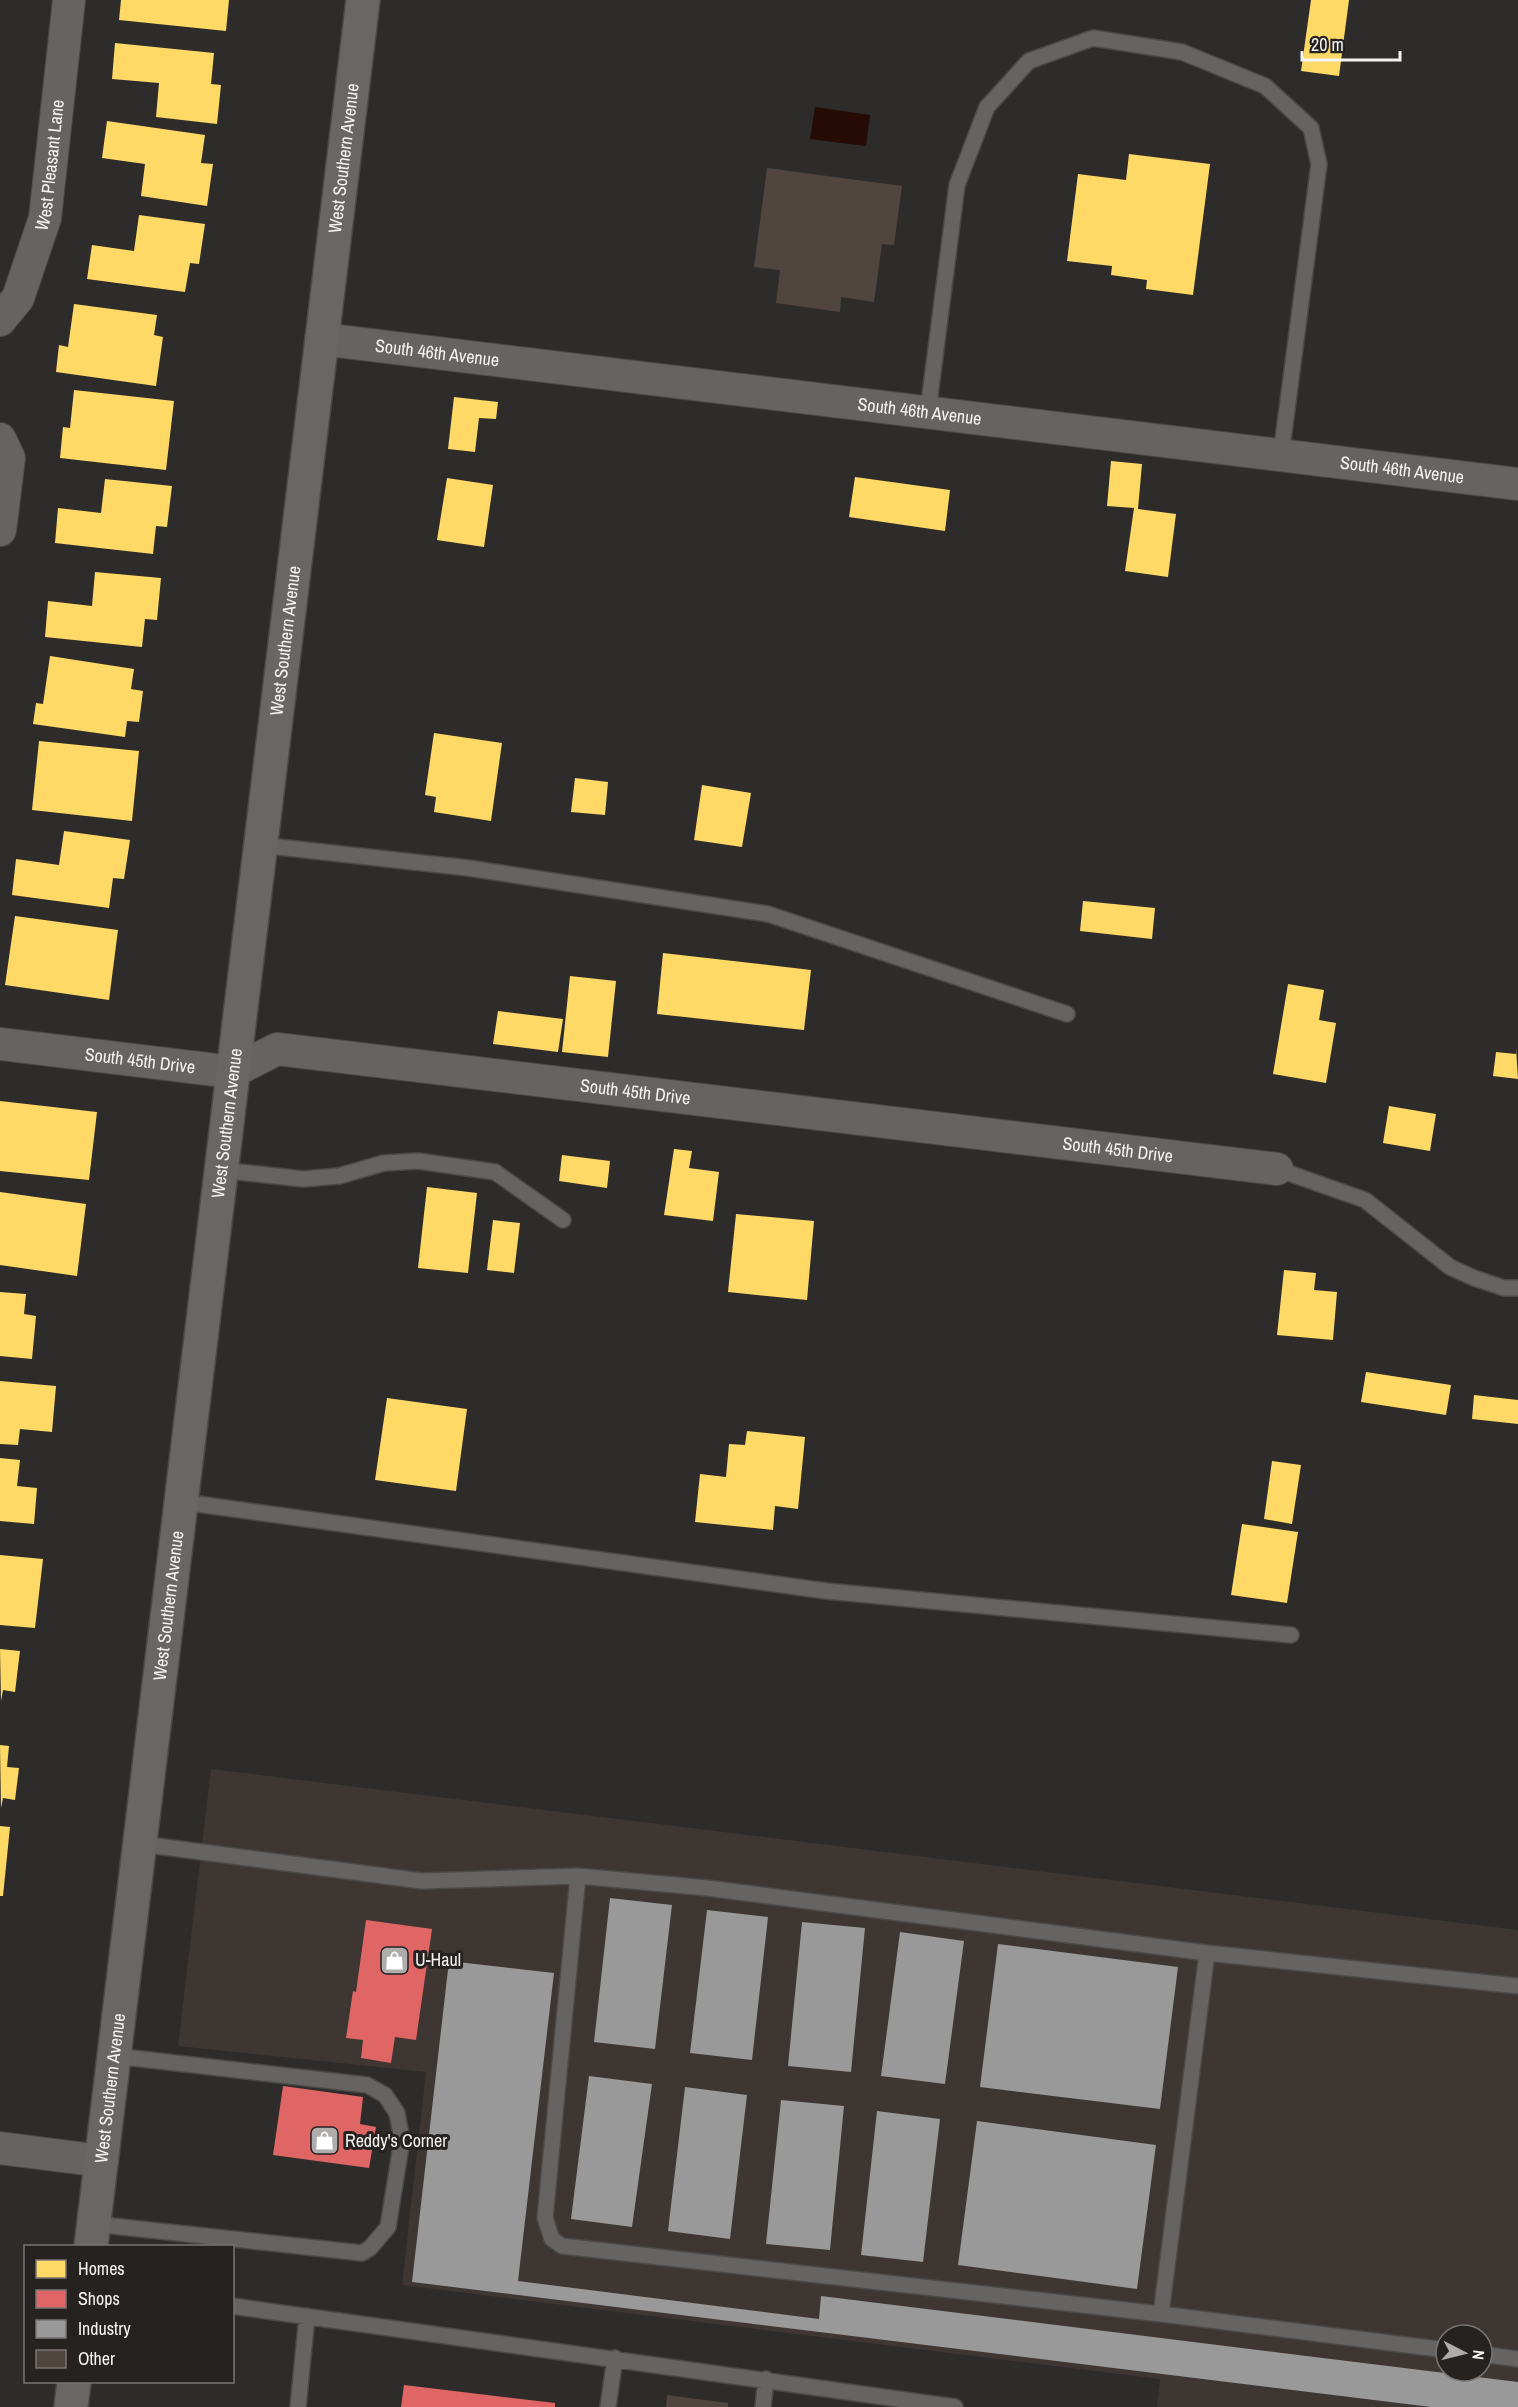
<svg xmlns="http://www.w3.org/2000/svg" width="1518" height="2407" font-family="'Archivo Narrow',sans-serif">
<style>
.built{fill:#3e3632;fill-rule:evenodd}
.water{fill:#260b04}
.homes{fill:#ffd966}
.shops{fill:#e06666}
.industry{fill:#999}
.building{fill:#50463f}
.lines{fill:none;stroke-linecap:round;stroke-linejoin:round}
.lane-casing{stroke:#4b4948;stroke-width:18}
.street-casing{stroke:#4b4948;stroke-width:34}
.secondary-casing{stroke:#4b4948;stroke-width:36}
.lane{stroke:#656463;stroke-width:15}
.street{stroke:#656463;stroke-width:32}
.secondary{stroke:#6a6663;stroke-width:33}
.labels{text-anchor:middle;stroke-width:6;stroke-linejoin:round;paint-order:stroke}
.street-label{font-size:18px;fill:#f5f3f2;stroke:#252220}
.poi-label{font-size:18px;fill:#f5f3f2;stroke:#252220;text-anchor:start}
</style>
<rect width="100%" height="100%" fill="#2e2c2b"/>
<!-- built -->
<path class="built" d="M 211,1769 L 1518,1930 L 1518,2407 L 1157,2407 L 1160,2379 L 402,2285 L 426,2072 L 178,2046 ZM 1446,2335 L 1482,2335 L 1482,2371 L 1446,2371 Z"/>
<!-- water -->
<path class="water" d="M 815,107 L 870,115 L 866,146 L 810,139 Z"/>
<!-- homes -->
<path class="homes" d="M 121,0 L 229,0 L 226,31 L 119,20 Z
M 1311,0 L 1349,0 L 1339,76 L 1301,71 Z
M 115,43 L 214,53 L 211,84 L 221,85 L 217,124 L 156,117 L 159,83 L 112,79 Z
M 107,121 L 205,135 L 201,163 L 213,164 L 207,206 L 141,196 L 145,164 L 102,158 Z
M 1129,154 L 1210,164 L 1193,295 L 1146,289 L 1147,280 L 1111,275 L 1112,266 L 1067,261 L 1078,174 L 1126,180 Z
M 139,215 L 205,224 L 199,264 L 190,263 L 185,292 L 87,279 L 92,245 L 134,251 Z
M 74,304 L 157,315 L 154,335 L 163,337 L 156,386 L 56,372 L 59,345 L 68,347 Z
M 74,390 L 174,401 L 166,470 L 60,458 L 63,427 L 70,428 Z
M 454,397 L 498,402 L 496,419 L 479,418 L 475,452 L 448,449 Z
M 1111,461 L 1142,464 L 1138,509 L 1176,514 L 1168,577 L 1125,571 L 1134,508 L 1107,506 Z
M 855,477 L 950,490 L 945,531 L 849,517 Z
M 447,478 L 493,485 L 484,547 L 437,540 Z
M 105,479 L 172,486 L 167,527 L 156,526 L 153,554 L 55,543 L 58,508 L 101,513 Z
M 95,572 L 161,578 L 157,620 L 145,619 L 142,647 L 45,637 L 48,601 L 92,606 Z
M 50,656 L 134,669 L 131,689 L 143,691 L 139,722 L 127,721 L 125,737 L 33,724 L 36,703 L 43,704 Z
M 434,733 L 502,743 L 491,821 L 434,812 L 436,797 L 425,795 Z
M 39,741 L 139,751 L 132,821 L 32,810 Z
M 575,778 L 608,782 L 605,815 L 571,812 Z
M 702,785 L 751,793 L 742,847 L 694,840 Z
M 64,831 L 130,840 L 124,879 L 113,878 L 109,908 L 12,895 L 16,859 L 59,865 Z
M 1083,901 L 1155,908 L 1152,939 L 1080,931 Z
M 15,916 L 118,930 L 109,1000 L 5,985 Z
M 663,953 L 811,970 L 804,1030 L 657,1014 Z
M 570,976 L 616,981 L 608,1057 L 562,1052 Z
M 1288,984 L 1324,990 L 1319,1020 L 1336,1023 L 1326,1083 L 1273,1074 Z
M 498,1011 L 563,1019 L 558,1052 L 493,1044 Z
M 1516,1048 L 1518,1079 L 1493,1076 L 1496,1052 L 1516,1054 Z
M 0,1101 L 97,1112 L 89,1180 L 0,1171 Z
M 1389,1106 L 1436,1114 L 1430,1151 L 1383,1143 Z
M 674,1149 L 692,1151 L 689,1168 L 719,1172 L 713,1221 L 664,1215 Z
M 562,1155 L 610,1161 L 607,1188 L 559,1181 Z
M 427,1187 L 477,1193 L 468,1273 L 418,1268 Z
M 0,1192 L 86,1204 L 77,1276 L 0,1265 Z
M 736,1214 L 814,1221 L 807,1300 L 728,1292 Z
M 493,1220 L 520,1223 L 514,1273 L 487,1270 Z
M 1284,1270 L 1316,1273 L 1314,1290 L 1337,1292 L 1333,1340 L 1277,1335 Z
M 0,1292 L 26,1294 L 24,1314 L 36,1316 L 32,1359 L 0,1356 Z
M 1366,1372 L 1451,1385 L 1446,1415 L 1361,1402 Z
M 0,1381 L 56,1386 L 52,1432 L 20,1429 L 18,1445 L 0,1444 Z
M 1474,1395 L 1518,1400 L 1518,1424 L 1472,1419 Z
M 387,1398 L 467,1409 L 456,1491 L 375,1480 Z
M 747,1431 L 805,1437 L 798,1509 L 775,1506 L 773,1530 L 695,1522 L 700,1474 L 726,1477 L 729,1444 L 745,1445 Z
M 0,1458 L 20,1460 L 17,1486 L 37,1488 L 34,1524 L 0,1521 Z
M 1272,1461 L 1301,1465 L 1292,1524 L 1264,1519 Z
M 1242,1524 L 1298,1532 L 1287,1603 L 1231,1595 Z
M 0,1555 L 43,1559 L 35,1628 L 0,1625 Z
M 0,1649 L 20,1651 L 15,1692 L 3,1690 L 1,1701 Z
M 0,1745 L 9,1746 L 7,1767 L 19,1768 L 15,1800 L 3,1798 L 1,1808 Z
M 0,1826 L 10,1827 L 3,1896 L 0,1896 Z"/>
<!-- shops -->
<path class="shops" d="M 366,1920 L 432,1929 L 416,2040 L 395,2037 L 391,2063 L 361,2058 L 363,2040 L 346,2038 L 353,1991 L 356,1992 Z
M 283,2086 L 363,2097 L 360,2124 L 376,2127 L 369,2168 L 273,2155 Z
M 404,2385 L 555,2403 L 555,2407 L 401,2407 Z"/>
<!-- industry -->
<path class="industry" d="M 610,1898 L 672,1905 L 655,2049 L 594,2042 Z
M 707,1910 L 768,1917 L 752,2060 L 690,2053 Z
M 802,1922 L 865,1928 L 851,2072 L 788,2066 Z
M 900,1932 L 964,1941 L 945,2084 L 881,2076 Z
M 998,1944 L 1178,1967 L 1160,2109 L 980,2087 Z
M 449,1961 L 554,1973 L 518,2281 L 819,2319 L 821,2296 L 1518,2382 L 1518,2407 L 1431,2407 L 412,2282 Z
M 589,2076 L 652,2084 L 632,2227 L 571,2219 Z
M 685,2087 L 747,2095 L 730,2239 L 668,2231 Z
M 781,2100 L 844,2106 L 830,2250 L 766,2244 Z
M 877,2111 L 940,2119 L 923,2262 L 861,2255 Z
M 977,2121 L 1156,2145 L 1137,2289 L 958,2265 Z"/>
<!-- building -->
<path class="building" d="M 767,168 L 902,186 L 894,245 L 882,244 L 874,302 L 841,297 L 840,312 L 776,303 L 780,270 L 754,267 Z
M 667,2395 L 728,2403 L 728,2407 L 666,2407 Z"/>
<g class="lines">
<defs>
<path id="lane" d="M 928,411 L 957,185 L 987,107 L 1029,61 L 1093,38 L 1182,52 L 1265,86 L 1311,128 L 1319,164 L 1281,455
M 260,845 L 468,868 L 768,914 L 1067,1014
M 1277,1169 L 1365,1200 L 1450,1267 L 1474,1278 L 1504,1288 L 1518,1288
M 221,1170 L 303,1179 L 339,1176 L 384,1163 L 418,1161 L 495,1172 L 563,1220
M 183,1502 L 826,1591 L 1291,1635
M 141,1844 L 422,1881 L 578,1876 L 707,1888 L 1207,1953 L 1518,1986
M 578,1876 L 545,2218 L 552,2239 L 562,2246 L 1161,2314 L 1446,2350
M 94,2224 L 362,2253 L 370,2248 L 388,2227 L 402,2140 L 397,2113 L 385,2095 L 367,2085 L 115,2056
M 232,2306 L 955,2407
M 1161,2314 L 1207,1953
M 1482,2354 L 1518,2359
M 298,2407 L 307,2316
M 608,2407 L 615,2358
M 763,2407 L 766,2379"/>
<g id="street">
<path id="s1" d="M 0,320 L 18,298 L 45,218 L 69,0"/>
<path id="s2" d="M 321,339 L 1518,484"/>
<path d="M 0,439 L 9,458 L 0,530"/>
<path id="s3" d="M 0,1044 L 232,1072 L 277,1049 L 1277,1169"/>
<path d="M 0,2148 L 102,2161"/>
</g>
<g id="secondary">
<path id="s4" d="M 91,2246 L 363,0"/>
<path d="M 71,2407 L 74,2382"/>
</g>
</defs>
<!-- lane casing -->
<use href="#lane" class="lane-casing"/>
<!-- street casing -->
<use href="#street" class="street-casing"/>
<!-- secondary casing -->
<use href="#secondary" class="secondary-casing"/>
<!-- lane -->
<use href="#lane" class="lane"/>
<!-- street -->
<use href="#street" class="street"/>
<!-- secondary -->
<use href="#secondary" class="secondary"/>
</g>
<!-- icons -->
<defs>
<symbol id="shop-square" viewBox="-11 -11 22 22"><rect x="-9" y="-9" width="18" height="18" rx="4" fill="#afadac" stroke="#252220"/><path d="M-5-2.5h2.3a2.7 3.5 0 0 1 5.4 0H5L5.5 6h-11ZM-1.5-2.5h3a1.5 2.3 0 0 0-3 0Z" fill="#fff"/></symbol>
</defs>
<g fill-rule="evenodd">
<use href="#shop-square" x="378" y="1944" width="33" height="33"/>
<use href="#shop-square" x="308" y="2124" width="33" height="33"/>
</g>
<g class="labels">
<!-- street labels -->
<g class="street-label">
<text dy="6" stroke="none"><textPath href="#s4" startOffset="2103">West Southern Avenue</textPath></text>
<text dy="6" stroke="none"><textPath href="#s1" startOffset="166">West Pleasant Lane</textPath></text>
<text dy="6" stroke="none"><textPath href="#s2" startOffset="117">South 46th Avenue</textPath></text>
<text dy="6" stroke="none"><textPath href="#s2" startOffset="603">South 46th Avenue</textPath></text>
<text dy="6" stroke="none"><textPath href="#s2" startOffset="1089">South 46th Avenue</textPath></text>
<text dy="6" stroke="none"><textPath href="#s4" startOffset="1617">West Southern Avenue</textPath></text>
<text dy="6" stroke="none"><textPath href="#s3" startOffset="141">South 45th Drive</textPath></text>
<text dy="6" stroke="none"><textPath href="#s3" startOffset="645">South 45th Drive</textPath></text>
<text dy="6" stroke="none"><textPath href="#s4" startOffset="1131">West Southern Avenue</textPath></text>
<text dy="6" stroke="none"><textPath href="#s3" startOffset="1131">South 45th Drive</textPath></text>
<text dy="6" stroke="none"><textPath href="#s4" startOffset="645">West Southern Avenue</textPath></text>
<text dy="6" stroke="none"><textPath href="#s4" startOffset="159">West Southern Avenue</textPath></text>
</g>
<!-- poi labels -->
<g class="poi-label">
<text x="415" y="1966">U-Haul</text>
<text x="345" y="2147">Reddy's Corner</text>
</g>
</g>
<!-- legend -->
<rect x="24" y="2245" width="210" height="138" fill="#252220" stroke="#787674" stroke-width="1.5"/>
<rect x="36" y="2260" width="30" height="18" fill="#ffd966" stroke="#787674" stroke-width="1.5"/>
<text x="78" y="2275" font-size="18" fill="#f5f3f2">Homes</text>
<rect x="36" y="2290" width="30" height="18" fill="#e06666" stroke="#787674" stroke-width="1.5"/>
<text x="78" y="2305" font-size="18" fill="#f5f3f2">Shops</text>
<rect x="36" y="2320" width="30" height="18" fill="#999999" stroke="#787674" stroke-width="1.5"/>
<text x="78" y="2335" font-size="18" fill="#f5f3f2">Industry</text>
<rect x="36" y="2350" width="30" height="18" fill="#50463f" stroke="#787674" stroke-width="1.5"/>
<text x="78" y="2365" font-size="18" fill="#f5f3f2">Other</text>
<!-- north arrow -->
<g transform="translate(1464 2353) rotate(97)"><circle r="28" fill="#252220" stroke="#787674" stroke-width="1.5"/>
<path d="M0-4.5L10 22L0 15L-10 22Z" fill="#afadac"/>
<text y="-9" font-size="16" font-weight="bold" text-anchor="middle" fill="#f5f3f2">N</text>
</g>
<!-- scale -->
<path d="M1302 51v9h98v-9" fill="none" stroke="#f5f3f2" stroke-width="3"/>
<text x="1311" y="51" font-size="18" fill="#f5f3f2" stroke="#252220" stroke-width="4.5" paint-order="stroke">20 m</text>
</svg>
